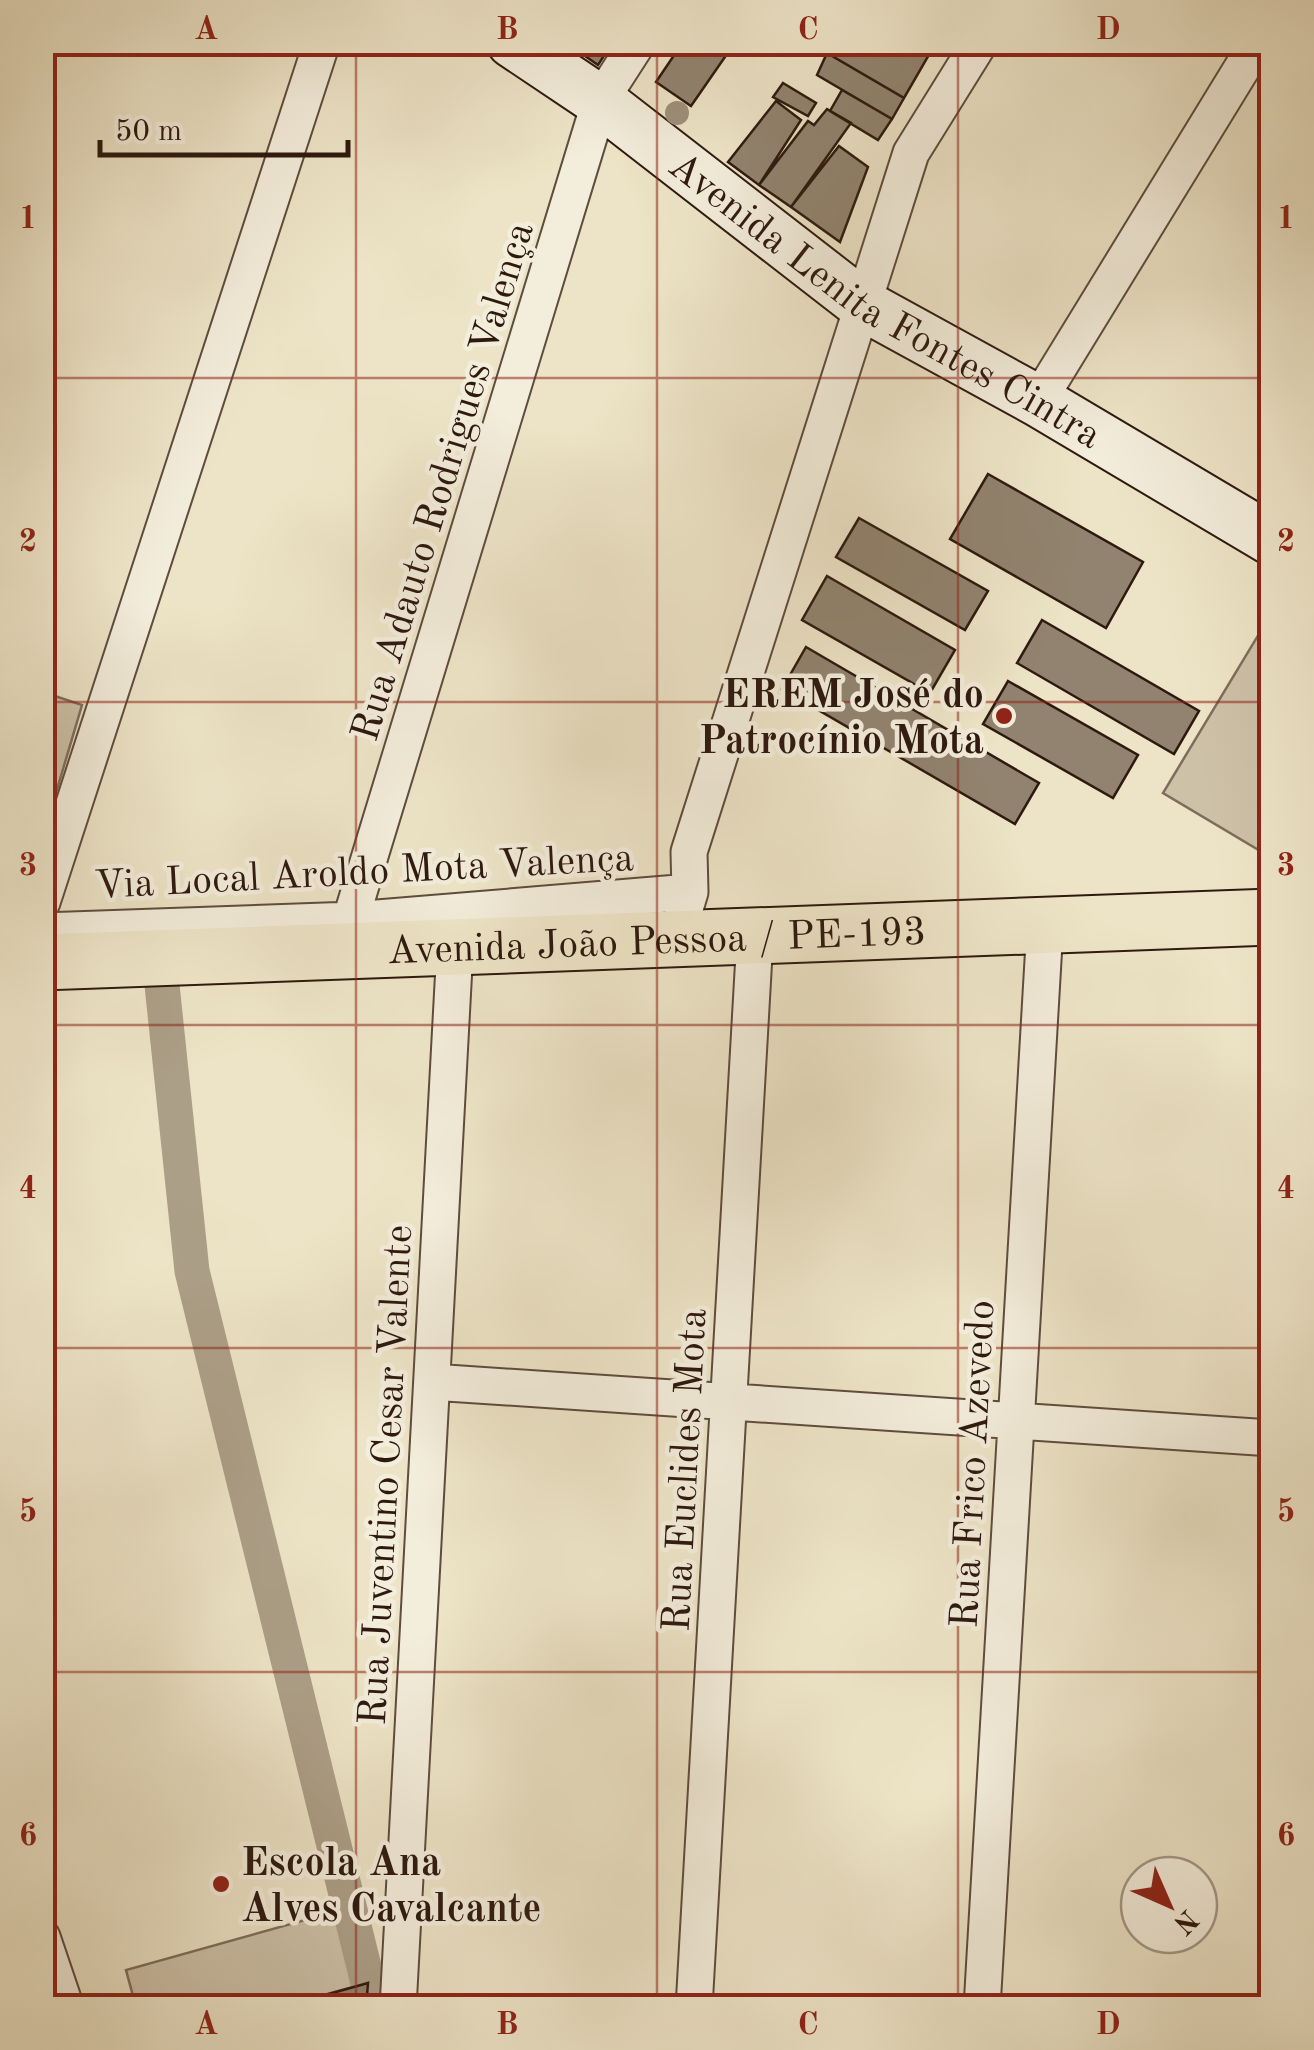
<svg xmlns="http://www.w3.org/2000/svg" width="1314" height="2050" font-family="'Old Standard TT',serif">
<style>
.garden{fill:#cdc1a8;stroke:#7e6d5c;stroke-width:2.5}
.lines{fill:none;stroke-linecap:round;stroke-linejoin:round}
.canal{stroke:#ac9f88;stroke-width:35}
.building{fill:#91836f;stroke:#2e190f;stroke-width:2.5}
.street-casing{stroke:#5e4c3d;stroke-width:39}
.secondary-casing{stroke:#2e190f;stroke-width:54}
.primary-casing{stroke:#2e190f;stroke-width:59}
.street{stroke:#f3eddb;stroke-width:35}
.secondary{stroke:#f3eddb;stroke-width:50}
.primary{stroke:#ede4c7;stroke-width:55}
.tree{fill:#9e907b}
.grid{fill:none;stroke:#8f2418;stroke-width:2.5;stroke-opacity:0.55}
.poi-dot{fill:#8f2418;stroke:#f3eddb;stroke-width:4}
.labels{text-anchor:middle;stroke-width:9;stroke-linejoin:round;paint-order:stroke}
.street-label{font-size:40px;fill:#2e190f;stroke:#f3eddb}
.poi-label{font-size:40px;font-weight:bold;fill:#2e190f;stroke:#f3eddb;text-anchor:end}
.neatline{fill:none;stroke:#8f2418;stroke-width:4}
.grid-label{font-size:32px;text-anchor:middle;font-weight:bold;fill:#8f2418}
</style>
<rect width="100%" height="100%" fill="#ede4c7"/>
<filter id="stains"><feTurbulence type="fractalNoise" baseFrequency=".002" numOctaves="4"/><feColorMatrix values="0 0 0 0 .2 0 0 0 0 .09 0 0 0 0 .02 0 0 0 .5 -.17"/></filter>
<radialGradient id="worn" r=".72"><stop offset=".6" stop-color="#630" stop-opacity="0"/><stop offset="1" stop-color="#630" stop-opacity=".3"/></radialGradient>
<!-- garden -->
<path class="garden" d="M 1271,614 L 1272,837 L 1262,852 L 1163,793 Z
M 43,692 L 82,705 L 53,803 L 43,800 Z
M 348,1908 L 368,1983 L 279,2007 L 136,2007 L 126,1970 Z"/>
<g class="lines">
<!-- canal -->
<path class="canal" d="M 162,985 L 192,1271 L 368,1983 L 367,2008"/>
</g>
<!-- building -->
<path class="building" d="M 565,42 L 613,42 L 598,65 Z
M 683,42 L 710,42 L 727,54 L 691,106 L 656,82 Z
M 833,42 L 882,42 L 898,51 L 903,42 L 911,42 L 930,53 L 904,98 L 827,53 Z
M 827,53 L 904,98 L 892,119 L 817,75 Z
M 783,83 L 816,103 L 808,116 L 773,97 Z
M 842,90 L 892,119 L 878,140 L 830,111 Z
M 776,101 L 801,120 L 759,185 L 728,162 Z
M 827,109 L 851,123 L 791,207 L 759,185 L 808,121 L 814,125 Z
M 839,146 L 868,167 L 840,242 L 791,207 Z
M 988,474 L 1143,562 L 1106,628 L 950,539 Z
M 859,518 L 988,591 L 965,630 L 836,557 Z
M 827,576 L 955,650 L 930,693 L 802,620 Z
M 1042,620 L 1199,711 L 1174,754 L 1017,663 Z
M 806,647 L 1039,783 L 1015,824 L 782,689 Z
M 1008,681 L 1138,755 L 1113,798 L 983,724 Z
M 368,1983 L 366,2008 L 279,2008 Z"/>
<g class="lines">
<defs>
<path id="street" d="M 1038,401 L 1258,42
M 42,902 L 322,42
M 42,931 L 353,920 L 690,892
M 676,939 L 690,892 L 689,852 L 911,153 L 980,42
M 341,951 L 600,101 L 638,42
M 432,1382 L 1272,1438
M 42,1937 L 66,2008
M 398,2008 L 455,947
M 694,2008 L 755,937
M 982,2008 L 1045,926"/>
<g id="secondary">
<path id="s1" d="M 512,42 L 600,101 L 863,305 L 1038,401 L 1272,540"/>
</g>
<g id="primary">
<path id="s2" d="M 42,962 L 1272,917"/>
</g>
</defs>
<!-- street casing -->
<use href="#street" class="street-casing"/>
<!-- secondary casing -->
<use href="#secondary" class="secondary-casing"/>
<!-- primary casing -->
<use href="#primary" class="primary-casing"/>
<!-- street -->
<use href="#street" class="street"/>
<!-- secondary -->
<use href="#secondary" class="secondary"/>
<!-- primary -->
<use href="#primary" class="primary"/>
</g>
<!-- trees -->
<circle class="tree" cx="677" cy="113" r="12"/>
<!-- grid -->
<path class="grid" d="M 356,42 L 356,2008M 657,42 L 657,2008M 958,42 L 958,2008M 42,378 L 1272,378M 42,702 L 1272,702M 42,1025 L 1272,1025M 42,1348 L 1272,1348M 42,1672 L 1272,1672"/>
<!-- markers -->
<g class="poi-dot">
<circle cx="1004" cy="716" r="10"/>
<circle cx="221" cy="1884" r="10"/>
</g>
<g class="labels">
<!-- street labels -->
<g class="street-label">
<text dy="14" stroke="none"><textPath href="#s1" startOffset="455">Avenida Lenita Fontes Cintra</textPath></text>
<text transform="translate(441 481) rotate(-73)" y="14">Rua Adauto Rodrigues Valença</text>
<text transform="translate(364 870) rotate(-3)" y="14">Via Local Aroldo Mota Valença</text>
<text dy="14" stroke="none"><textPath href="#s2" startOffset="615">Avenida João Pessoa / PE-193</textPath></text>
<text transform="translate(971 1464) rotate(-87)" y="14">Rua Frico Azevedo</text>
<text transform="translate(683 1470) rotate(-87)" y="14">Rua Euclides Mota</text>
<text transform="translate(384 1475) rotate(-87)" y="14">Rua Juventino Cesar Valente</text>
</g>
<!-- poi labels -->
<g class="poi-label">
<text x="984" y="707">EREM José do<tspan x="984" dy="46">Patrocínio Mota</tspan></text>
<text x="241" y="1875" text-anchor="start">Escola Ana<tspan x="241" dy="46">Alves Cavalcante</tspan></text>
</g>
</g>
<!-- margin -->
<rect width="1314" height="2050" fill="none" stroke="#ede4c7" stroke-width="110"/>
<!-- north arrow -->
<g transform="translate(1169 1905) rotate(135)"><circle r="48" fill="#f3eddb" stroke="#a49889" stroke-width="2.5"/>
<path d="M0-8L18 38L0 25L-18 38Z" fill="#8f2418"/>
<text y="-15" font-size="28" font-weight="bold" text-anchor="middle" fill="#2e190f">N</text>
</g>
<!-- scale -->
<path d="M100 140v15h248v-15" fill="none" stroke="#2e190f" stroke-width="5"/>
<text x="115" y="140" font-size="30" fill="#2e190f" stroke="#f3eddb" stroke-width="8" paint-order="stroke">50 m</text>
<rect x="55" y="55" width="1204" height="1940" class="neatline"/>
<g class="grid-label">
<text x="206" y="39">A</text>
<text x="507" y="39">B</text>
<text x="808" y="39">C</text>
<text x="1108" y="39">D</text>
<text x="28" y="228">1</text>
<text x="1286" y="228">1</text>
<text x="28" y="551">2</text>
<text x="1286" y="551">2</text>
<text x="28" y="875">3</text>
<text x="1286" y="875">3</text>
<text x="28" y="1198">4</text>
<text x="1286" y="1198">4</text>
<text x="28" y="1521">5</text>
<text x="1286" y="1521">5</text>
<text x="28" y="1845">6</text>
<text x="1286" y="1845">6</text>
<text x="206" y="2034">A</text>
<text x="507" y="2034">B</text>
<text x="808" y="2034">C</text>
<text x="1108" y="2034">D</text>
</g>
<rect width="100%" height="100%" filter="url(#stains)"/>
<rect width="100%" height="100%" fill="url(#worn)"/>
</svg>
